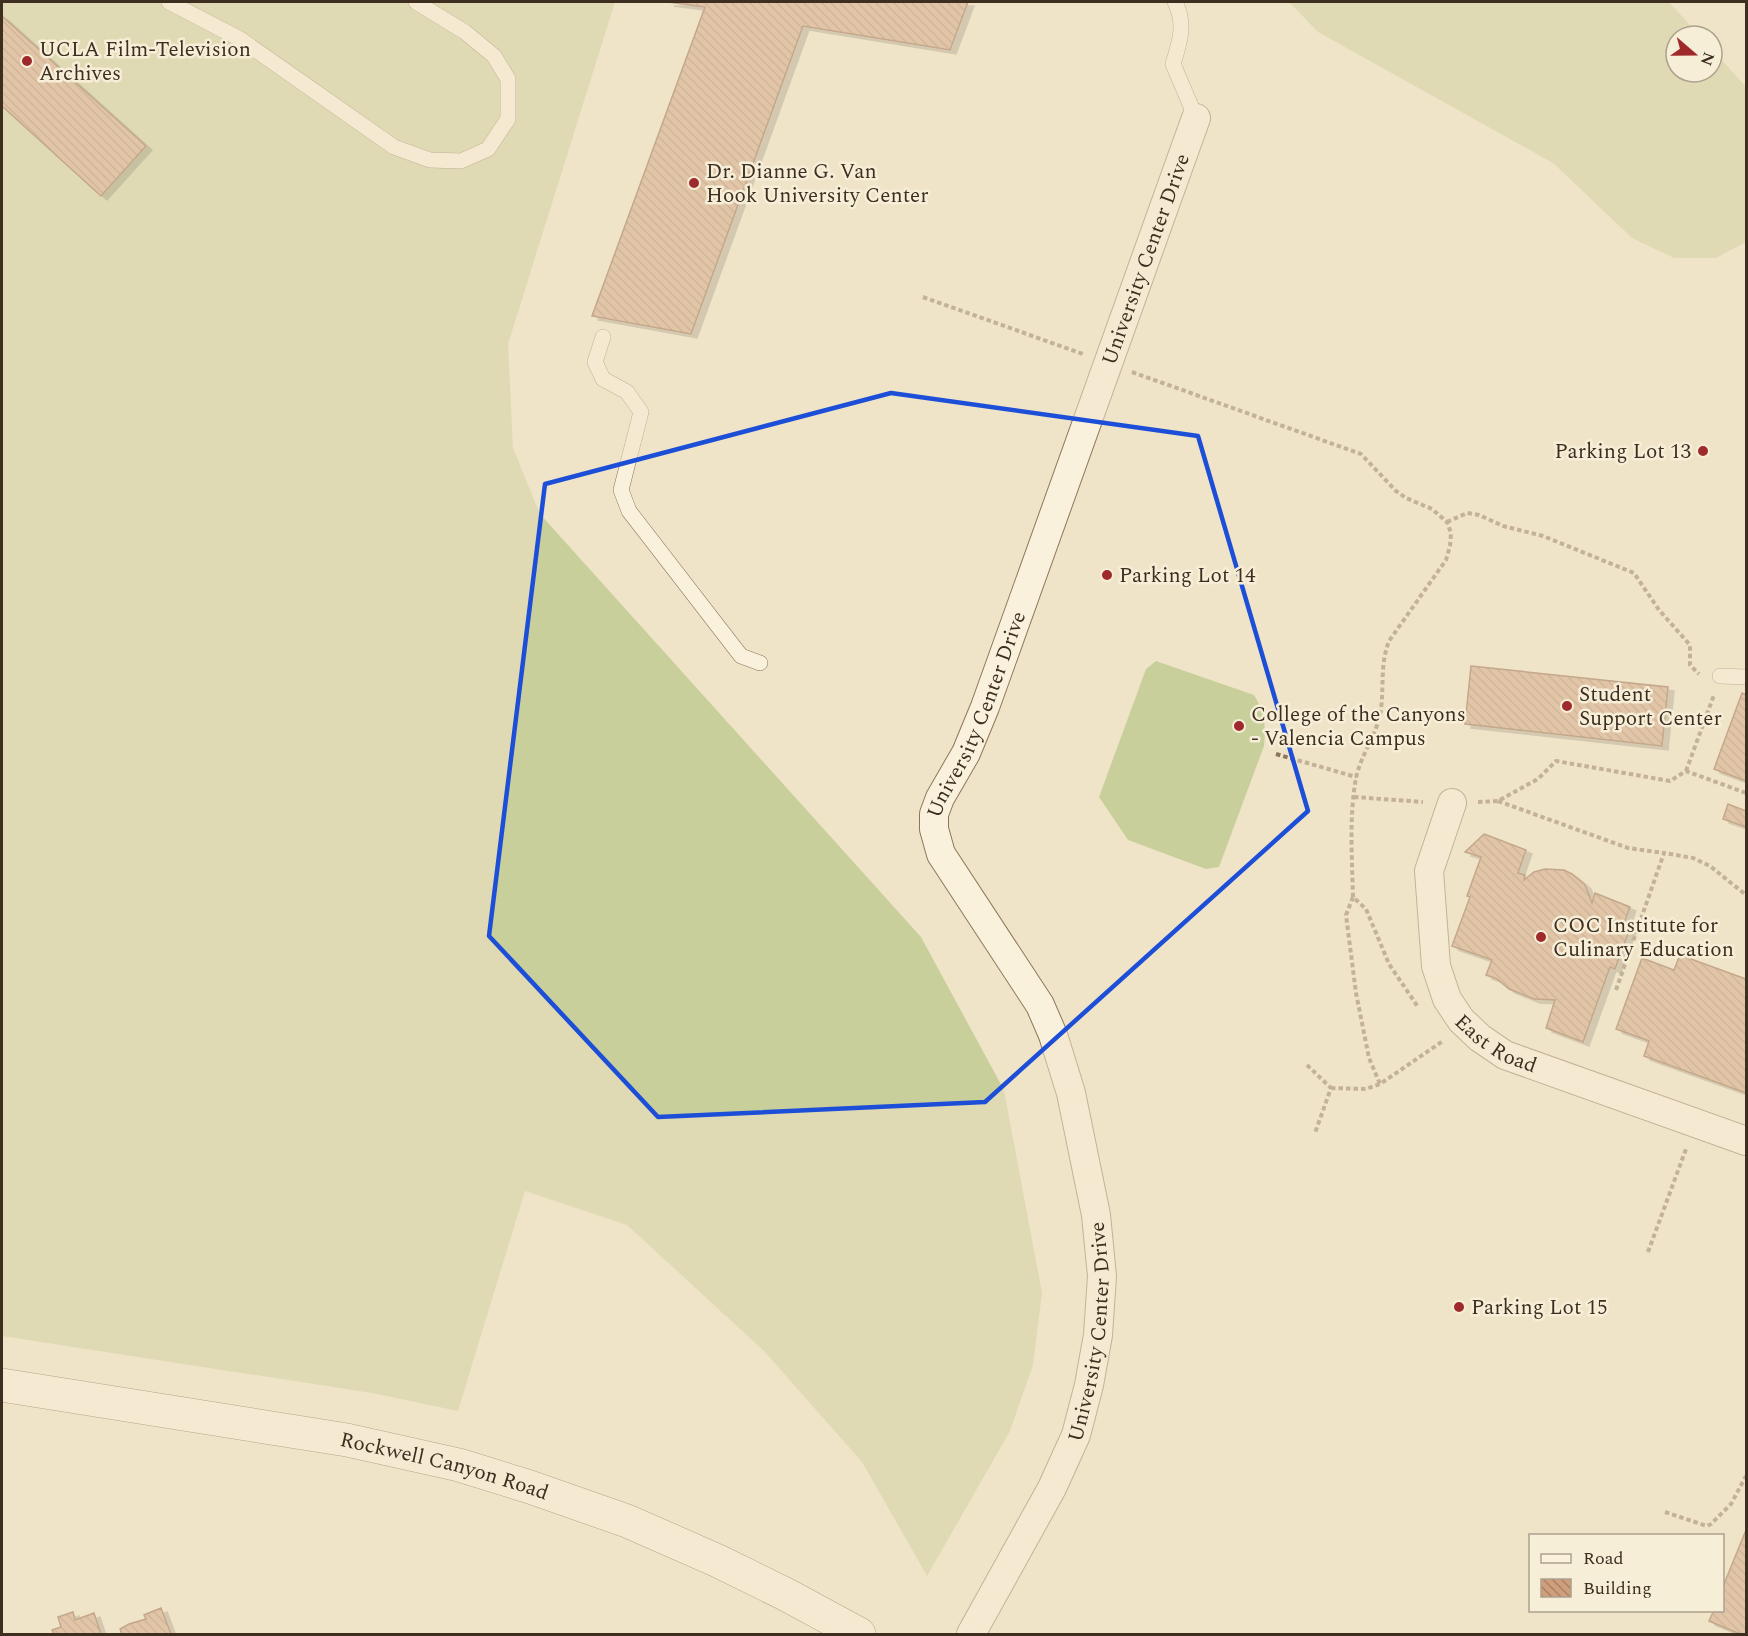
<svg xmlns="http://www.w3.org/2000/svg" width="1748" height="1636" font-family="Spectral,serif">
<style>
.grass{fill:#c9cf9b}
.building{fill:url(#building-back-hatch);stroke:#8d5f41;stroke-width:1.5;filter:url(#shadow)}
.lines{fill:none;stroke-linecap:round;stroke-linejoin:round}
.lane-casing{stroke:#8d765c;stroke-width:16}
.street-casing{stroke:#8d765c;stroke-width:30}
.secondary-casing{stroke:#6f573f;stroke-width:34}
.path{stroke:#8d765c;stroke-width:4;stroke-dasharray:4.5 3;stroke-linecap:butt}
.lane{stroke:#faf1dc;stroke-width:15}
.street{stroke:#faf1dc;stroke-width:28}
.secondary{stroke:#faf1dc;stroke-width:33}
.marked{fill:none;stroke:#1d4ed8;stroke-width:4.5;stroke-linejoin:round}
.poi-dot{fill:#9e2a2b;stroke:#f7eed8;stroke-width:2}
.labels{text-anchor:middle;stroke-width:5;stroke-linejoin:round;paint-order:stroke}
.poi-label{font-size:21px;fill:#3d2e20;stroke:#f7eed8;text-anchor:start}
.street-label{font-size:21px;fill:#3d2e20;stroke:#f7eed8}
</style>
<defs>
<pattern id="building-back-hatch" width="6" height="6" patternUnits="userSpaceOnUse" patternTransform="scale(1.5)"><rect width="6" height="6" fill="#cf9f7d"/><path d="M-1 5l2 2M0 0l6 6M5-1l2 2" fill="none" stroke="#a98266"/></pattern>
<filter id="shadow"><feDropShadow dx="6" dy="4" stdDeviation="0" flood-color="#0004"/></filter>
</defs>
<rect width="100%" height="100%" fill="#f0e4c8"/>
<!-- grass -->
<path class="grass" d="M 2,2 L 615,2 L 508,344 L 513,448 L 540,514 L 921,937 L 1004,1090 L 1042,1293 L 1033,1365 L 1010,1431 L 927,1576 L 862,1462 L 764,1351 L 627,1225 L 525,1191 L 458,1411 L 372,1393 L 2,1336 Z
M 1289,2 L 1669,2 L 1700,36 L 1676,36 L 1676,72 L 1712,72 L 1712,49 L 1746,87 L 1746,242 L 1716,258 L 1674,258 L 1632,238 L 1553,163 L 1318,32 Z
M 1156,661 L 1254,695 C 1265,713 1266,725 1264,746 L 1219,867 L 1206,869 L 1128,840 L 1099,797 L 1146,669 Z"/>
<!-- building -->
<path class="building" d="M 668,2 L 968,2 L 950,50 L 803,26 L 691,334 L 592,316 L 705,7 Z
M 2,16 L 146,146 L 101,196 L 2,106 Z
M 1471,666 L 1668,687 L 1662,746 L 1465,724 Z
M 1742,693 L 1746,695 L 1746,781 L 1714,769 Z
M 1728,804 L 1746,811 L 1746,827 L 1723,819 Z
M 1484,834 L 1526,850 L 1518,873 L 1525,875 L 1524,880 L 1534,872 L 1545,869 L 1564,870 L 1572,874 L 1585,885 L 1592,903 L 1595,893 L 1630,907 L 1623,926 L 1630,928 L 1615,969 L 1610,967 L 1583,1042 L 1546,1028 L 1555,1000 L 1534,999 L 1509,989 L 1497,979 L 1486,975 L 1492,960 L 1452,946 L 1470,897 L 1467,896 L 1481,857 L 1465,852 Z
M 1680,955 L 1746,979 L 1746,1093 L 1644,1056 L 1649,1041 L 1616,1029 L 1642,958 L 1674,970 Z
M 1746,1530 L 1746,1634 L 1740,1634 L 1709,1621 L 1714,1610 L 1722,1610 L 1722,1589 Z
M 161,1608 L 171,1634 L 122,1634 L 120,1629 L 129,1624 L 146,1619 L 144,1615 Z
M 73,1612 L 75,1620 L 94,1613 L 101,1634 L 54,1634 L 52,1630 L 61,1627 L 58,1617 Z"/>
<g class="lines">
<defs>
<path id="lane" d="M 169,2 L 240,39 L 394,147 L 430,160 L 461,161 L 488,149 L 508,119 L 508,79 L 494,56 L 465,32 L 416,2
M 1175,2 C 1186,24 1180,42 1173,64 L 1196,118
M 603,337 L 595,362 L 603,379 L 627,392 L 641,412 L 621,490 L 629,511 L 741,656 L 760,663
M 1720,676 L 1746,677"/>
<g id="street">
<path id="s1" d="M 1452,803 L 1429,871 L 1436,966 L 1447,999 L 1461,1020 L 1480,1038 L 1505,1055 L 1746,1141"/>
<path id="s2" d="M 971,1634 L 1052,1488 L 1076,1435 L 1089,1385 L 1098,1335 L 1102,1276 L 1096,1215 L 1071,1093 L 1053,1035 L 1040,1005 L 941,854 L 934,829 L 934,814 L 940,798 L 966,753 L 985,707 L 1196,118"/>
</g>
<g id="secondary">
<path id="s3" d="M 2,1385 L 347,1440 L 459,1465 L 530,1487 L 627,1521 L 718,1561 L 787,1595 L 859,1634"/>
</g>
</defs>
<!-- lane casing -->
<use href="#lane" class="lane-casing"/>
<!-- street casing -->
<use href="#street" class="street-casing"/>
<!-- secondary casing -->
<use href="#secondary" class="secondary-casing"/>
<!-- path -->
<path class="path" d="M 923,297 L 1083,354
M 1132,372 L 1361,454 L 1396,491 L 1406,498 L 1432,509 L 1447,522 L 1451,533 L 1450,546 L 1446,560 L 1389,641 C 1380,664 1384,686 1381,709 C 1378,733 1361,754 1356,778 C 1349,816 1352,858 1353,897 L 1366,909 L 1389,964 L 1418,1007
M 1447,522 L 1467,513 L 1479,515 L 1503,526 L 1543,536 L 1634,573 L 1659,610 L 1690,645 L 1690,665 L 1699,674
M 1276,754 L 1356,777
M 1686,771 L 1714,695
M 1354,797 L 1423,802
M 1498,801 L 1628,848 L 1664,853
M 1478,802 L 1498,801 L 1538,779 L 1556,761 L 1670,781 L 1686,771 L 1746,793
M 1353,897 L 1346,915 L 1356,993 L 1369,1058 L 1380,1084
M 1616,990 L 1664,853 L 1693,858 L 1710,866 L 1746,895
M 1307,1065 L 1331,1088 L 1315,1133
M 1331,1088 L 1366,1089 L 1380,1084 L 1443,1041
M 1648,1252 L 1686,1149
M 1665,1512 L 1707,1526 L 1711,1524 L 1731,1504 L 1746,1476"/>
<!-- lane -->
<use href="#lane" class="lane"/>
<!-- street -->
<use href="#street" class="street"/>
<!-- secondary -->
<use href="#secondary" class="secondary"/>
</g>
<!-- marked area -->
<path d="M0 0H1748V1636H0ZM 891,393 L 1198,436 L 1308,811 L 985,1102 L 658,1117 L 489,936 L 545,484 Z" fill="#f0e4c8" fill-opacity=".55" fill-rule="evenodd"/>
<path class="marked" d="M 891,393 L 1198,436 L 1308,811 L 985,1102 L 658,1117 L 489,936 L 545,484 Z"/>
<!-- markers -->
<g class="poi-dot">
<circle cx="27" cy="61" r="6"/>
<circle cx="694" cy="183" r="6"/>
<circle cx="1703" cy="451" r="6"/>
<circle cx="1107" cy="575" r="6"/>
<circle cx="1567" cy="706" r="6"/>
<circle cx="1239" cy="726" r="6"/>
<circle cx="1541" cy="937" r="6"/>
<circle cx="1459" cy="1307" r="6"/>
</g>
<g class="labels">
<!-- poi labels -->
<g class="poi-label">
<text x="39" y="56">UCLA Film-Television<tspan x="39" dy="24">Archives</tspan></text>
<text x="706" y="178">Dr. Dianne G. Van<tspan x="706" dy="24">Hook University Center</tspan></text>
<text x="1691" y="458" text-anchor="end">Parking Lot 13</text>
<text x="1119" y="582">Parking Lot 14</text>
<text x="1579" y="701">Student<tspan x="1579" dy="24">Support Center</tspan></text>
<text x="1251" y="721">College of the Canyons<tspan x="1251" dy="24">- Valencia Campus</tspan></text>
<text x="1553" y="932">COC Institute for<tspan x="1553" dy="24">Culinary Education</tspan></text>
<text x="1471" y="1314">Parking Lot 15</text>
</g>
<!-- street labels -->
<g class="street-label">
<text dy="7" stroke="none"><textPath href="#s2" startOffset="1482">University Center Drive</textPath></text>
<text dy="7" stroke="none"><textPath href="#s2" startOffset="996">University Center Drive</textPath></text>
<text dy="7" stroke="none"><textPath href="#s1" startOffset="270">East Road</textPath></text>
<text dy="7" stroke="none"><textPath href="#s2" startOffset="330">University Center Drive</textPath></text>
<text dy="7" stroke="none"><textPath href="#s3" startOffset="450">Rockwell Canyon Road</textPath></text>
</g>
</g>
<!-- border -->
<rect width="1748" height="1636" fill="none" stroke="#3d2e20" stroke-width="6"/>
<!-- legend -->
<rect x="1529" y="1534" width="195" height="78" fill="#f7eed8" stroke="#ada18e" stroke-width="1.5"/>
<rect x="1541" y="1554" width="30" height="9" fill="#faf1dc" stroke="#ada18e" stroke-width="1.5"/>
<text x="1583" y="1564" font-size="18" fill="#3d2e20">Road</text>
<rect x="1541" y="1579" width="30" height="18" fill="url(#building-back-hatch)" stroke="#ada18e" stroke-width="1.5"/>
<text x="1583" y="1594" font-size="18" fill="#3d2e20">Building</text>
<!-- north arrow -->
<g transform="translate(1694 54) rotate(110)"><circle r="28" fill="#f7eed8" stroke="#ada18e" stroke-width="1.5"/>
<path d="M0-4.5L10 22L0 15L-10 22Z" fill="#9e2a2b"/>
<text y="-9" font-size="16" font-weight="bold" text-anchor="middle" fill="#3d2e20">N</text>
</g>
</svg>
